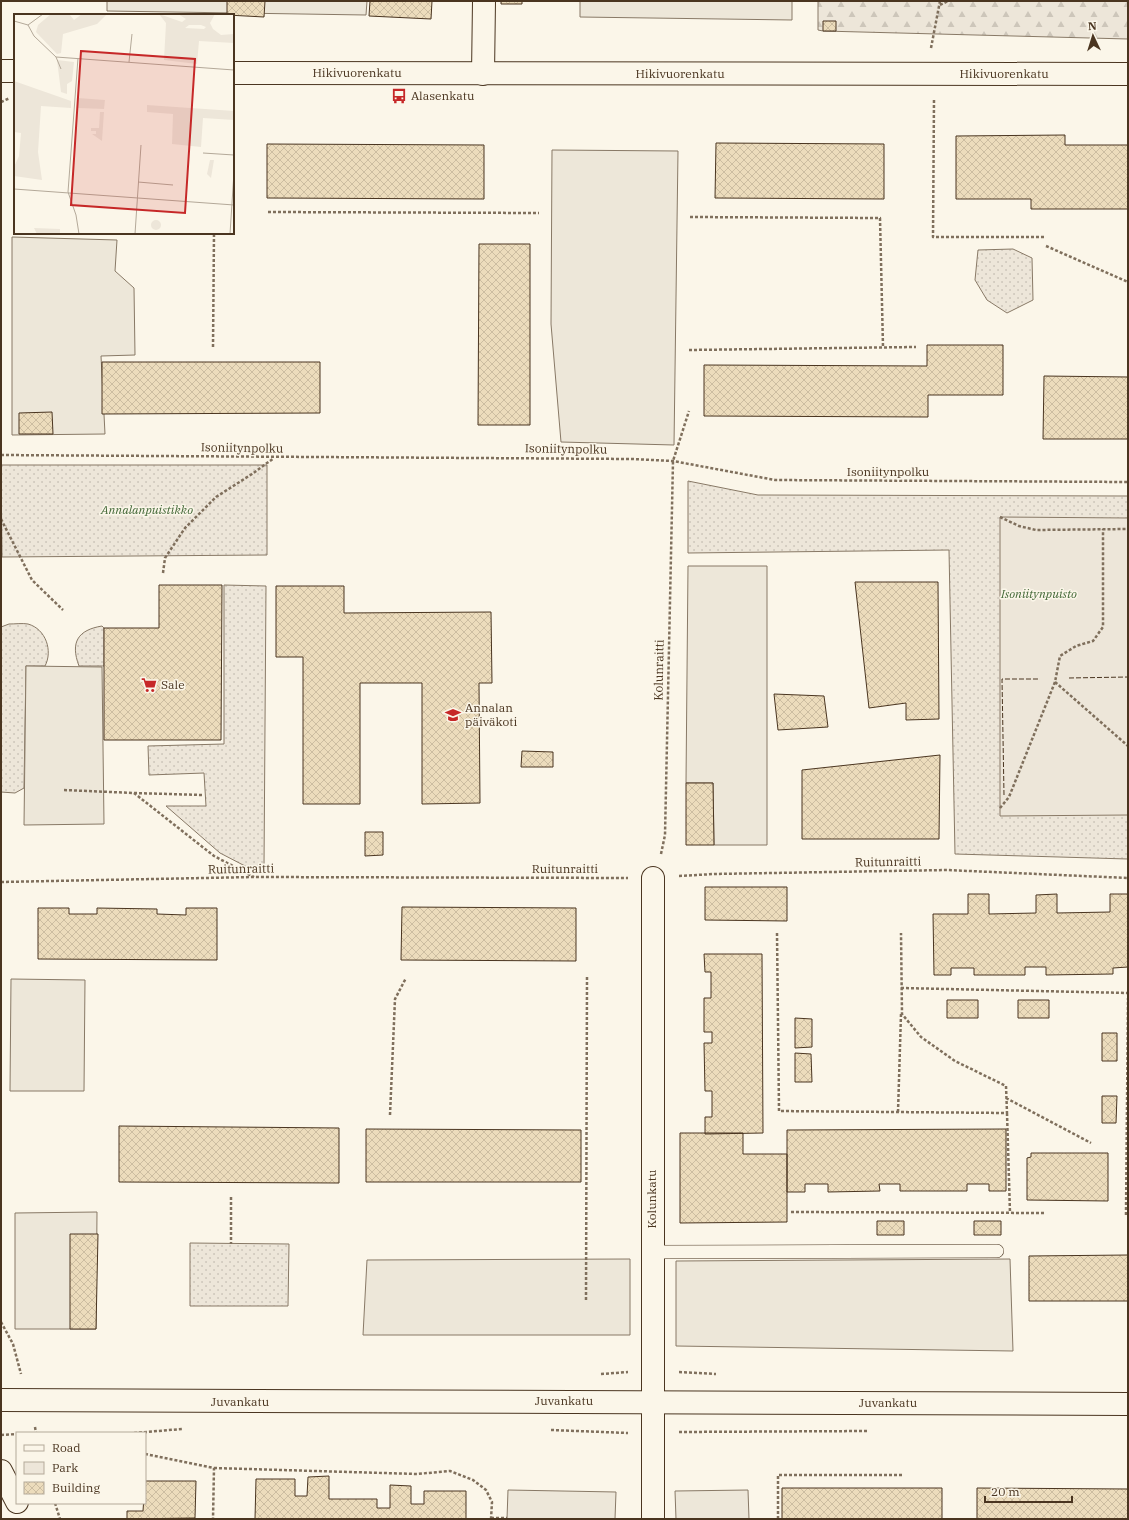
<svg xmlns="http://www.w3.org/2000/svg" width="1129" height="1520" font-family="'IBM Plex Serif',serif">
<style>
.green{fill:url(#green-dots);stroke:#887966}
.forest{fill:url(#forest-firs);stroke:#887966}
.pitch{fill:#ede6d9;stroke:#887966}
.parking{fill:#ede7d9;stroke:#887966}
.building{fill:url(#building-cross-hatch);stroke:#4a3520}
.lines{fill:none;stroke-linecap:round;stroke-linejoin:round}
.lane-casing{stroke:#4a3520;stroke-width:14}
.street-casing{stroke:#4a3520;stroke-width:24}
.secondary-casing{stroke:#4a3520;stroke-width:24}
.path{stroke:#7f6f5c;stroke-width:2.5;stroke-dasharray:3 2;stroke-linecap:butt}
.lane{stroke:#fbf6e9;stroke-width:13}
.street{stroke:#fbf6e9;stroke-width:22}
.secondary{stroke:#fbf6e9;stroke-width:22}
.fence{stroke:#4a3520;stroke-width:1;stroke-dasharray:5 2;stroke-linecap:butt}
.labels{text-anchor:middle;stroke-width:3;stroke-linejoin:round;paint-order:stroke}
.street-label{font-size:12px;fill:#4a3520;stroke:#fbf6e9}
.poi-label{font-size:12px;fill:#4a3520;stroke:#fbf6e9;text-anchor:start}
.park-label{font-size:12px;font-style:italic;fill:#436837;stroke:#fbf6e9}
.inset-road{fill:none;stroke:#b4a999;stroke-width:1}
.view{fill:#c62828;fill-opacity:0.15;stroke:#c62828;stroke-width:2}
.inset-edge{fill:none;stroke:#4a3520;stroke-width:2}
</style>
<defs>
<pattern id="green-dots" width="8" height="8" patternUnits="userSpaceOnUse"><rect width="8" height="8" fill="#ede6d9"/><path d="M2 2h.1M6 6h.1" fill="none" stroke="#cdc6ba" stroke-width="1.8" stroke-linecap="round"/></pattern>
<pattern id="forest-firs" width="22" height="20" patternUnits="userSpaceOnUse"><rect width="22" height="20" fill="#ede6d9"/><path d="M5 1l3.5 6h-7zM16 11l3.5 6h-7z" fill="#cdc6ba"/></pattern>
<pattern id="building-cross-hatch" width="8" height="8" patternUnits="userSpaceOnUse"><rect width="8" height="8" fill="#ecdcbc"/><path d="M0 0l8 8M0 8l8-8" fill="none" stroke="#ccbda1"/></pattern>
</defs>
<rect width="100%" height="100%" fill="#fbf6e9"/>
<!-- green -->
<path class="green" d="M 1013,249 L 1032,258 L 1033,300 L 1007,313 L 987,300 L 975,280 L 978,250 Z
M 1,465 L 267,465 L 267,555 L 2,557 Z
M 688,481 L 758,495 L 1128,496 L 1128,859 L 955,854 L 949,550 L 688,553 Z
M 224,585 L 266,586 L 264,867 L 247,867 L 220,853 L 166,806 L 206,806 L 204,773 L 149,775 L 148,746 L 224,744 Z
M 9,624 C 15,624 23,623 28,624 C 46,629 53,651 45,666 L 26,666 L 24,788 L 15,793 L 1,792 L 1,627 Z
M 102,626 L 104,628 L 104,666 L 79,666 C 70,642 78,630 102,626 Z
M 190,1243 L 289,1244 L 288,1306 L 190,1306 Z"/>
<!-- forest -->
<path class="forest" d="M 818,1 L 1128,1 L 1128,39 L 823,31 L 818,30 Z"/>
<!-- pitch -->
<path class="pitch" d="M 1000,517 L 1128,518 L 1128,815 L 1000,816 Z"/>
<!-- parking -->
<path class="parking" d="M 107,1 L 367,1 L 366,15 L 107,11 Z
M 580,1 L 792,1 L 792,20 L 580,17 Z
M 552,150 L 678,151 L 674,445 L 561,442 L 551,324 Z
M 12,237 L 117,240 L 115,271 L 134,288 L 135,355 L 101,356 L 105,434 L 12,435 Z
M 688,566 L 767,566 L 767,845 L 714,845 L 713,783 L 686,783 Z
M 26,666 L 102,667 L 104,824 L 24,825 Z
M 11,979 L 85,980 L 84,1091 L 10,1091 Z
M 97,1212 L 96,1329 L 15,1329 L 15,1213 Z
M 630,1259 L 630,1335 L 363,1335 L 367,1260 Z
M 1010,1259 L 1013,1351 L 676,1346 L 676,1261 Z
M 508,1490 L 616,1492 L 615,1519 L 507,1519 Z
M 748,1490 L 749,1519 L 676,1519 L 675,1491 Z"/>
<!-- building -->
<path class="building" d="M 227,1 L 265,1 L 264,17 L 227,15 Z
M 370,1 L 432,1 L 431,19 L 369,16 Z
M 501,1 L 522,1 L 522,4 L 501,4 Z
M 823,21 L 836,21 L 836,31 L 823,31 Z
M 1065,135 L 1065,145 L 1128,145 L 1128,209 L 1031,209 L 1031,199 L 956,199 L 956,136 Z
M 716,143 L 884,144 L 884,199 L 715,198 Z
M 267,144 L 484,145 L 484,199 L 267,198 Z
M 479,244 L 530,244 L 530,425 L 478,425 Z
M 927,345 L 1003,345 L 1003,395 L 928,395 L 928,417 L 704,416 L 704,365 L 927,366 Z
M 102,362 L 320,362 L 320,413 L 102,414 Z
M 1044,376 L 1128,377 L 1128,439 L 1043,439 Z
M 52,412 L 53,434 L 19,434 L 19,413 Z
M 855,582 L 938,582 L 939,719 L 906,720 L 906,703 L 869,708 Z
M 159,585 L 222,585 L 221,740 L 104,740 L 104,628 L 159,628 Z
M 276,586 L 344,586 L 344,613 L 491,612 L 492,683 L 479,683 L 480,803 L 422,804 L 422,683 L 360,683 L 360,804 L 303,804 L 303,657 L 276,657 Z
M 774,694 L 824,696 L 828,727 L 778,730 Z
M 522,751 L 553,752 L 553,767 L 521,767 Z
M 940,755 L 939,839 L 802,839 L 802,770 Z
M 686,783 L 713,783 L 714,845 L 686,845 Z
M 365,832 L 383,832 L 383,855 L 365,856 Z
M 705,887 L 787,887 L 787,921 L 705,920 Z
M 968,894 L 989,894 L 989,914 L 1036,913 L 1036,895 L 1057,894 L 1057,913 L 1110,912 L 1110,894 L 1128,894 L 1128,967 L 1113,968 L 1113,974 L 1046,975 L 1046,967 L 1025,967 L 1025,975 L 974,975 L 974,968 L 951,968 L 951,975 L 934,975 L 933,914 L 968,914 Z
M 402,907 L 576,908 L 576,961 L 401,960 Z
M 38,908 L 69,908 L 69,914 L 97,914 L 97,908 L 157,909 L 157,914 L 186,915 L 186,908 L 217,908 L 217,960 L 38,959 Z
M 704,954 L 762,954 L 763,1133 L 705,1134 L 705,1117 L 712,1117 L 712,1091 L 705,1091 L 704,1043 L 712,1043 L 712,1032 L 704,1032 L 704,998 L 711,998 L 711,972 L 705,972 Z
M 947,1000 L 978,1000 L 978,1018 L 947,1018 Z
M 1018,1000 L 1049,1000 L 1049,1018 L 1018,1018 Z
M 795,1018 L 812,1019 L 812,1047 L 795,1048 Z
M 1102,1033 L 1117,1033 L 1117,1061 L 1102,1061 Z
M 795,1053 L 811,1054 L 812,1082 L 795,1082 Z
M 1102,1096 L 1117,1096 L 1116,1123 L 1102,1123 Z
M 119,1126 L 339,1128 L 339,1183 L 119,1182 Z
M 366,1129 L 581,1130 L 581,1182 L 366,1182 Z
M 1006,1129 L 1006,1191 L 989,1191 L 989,1184 L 967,1184 L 967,1191 L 900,1191 L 900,1184 L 879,1184 L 880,1191 L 828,1192 L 828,1184 L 805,1184 L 805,1192 L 787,1192 L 787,1130 Z
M 680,1133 L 743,1133 L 743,1154 L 787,1154 L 787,1222 L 680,1223 Z
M 1031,1153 L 1108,1153 L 1108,1201 L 1027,1200 L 1027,1158 L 1031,1157 Z
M 877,1221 L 904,1221 L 904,1235 L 877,1235 Z
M 974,1221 L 1001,1221 L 1001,1235 L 974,1235 Z
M 70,1234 L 98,1234 L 96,1329 L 70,1329 Z
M 1128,1255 L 1128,1301 L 1029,1301 L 1029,1256 Z
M 329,1476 L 329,1499 L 377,1499 L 377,1508 L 390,1508 L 390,1485 L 411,1486 L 411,1504 L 424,1504 L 424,1491 L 466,1491 L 466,1519 L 255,1519 L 256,1479 L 295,1479 L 295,1496 L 307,1496 L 308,1477 Z
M 145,1481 L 196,1481 L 195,1518 L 127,1519 L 127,1511 L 143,1511 Z
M 782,1488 L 942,1488 L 942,1519 L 782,1519 Z
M 977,1488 L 1128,1489 L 1128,1519 L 977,1519 Z"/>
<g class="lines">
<defs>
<path id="lane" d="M 652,1252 L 997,1251"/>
<path id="street" d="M 483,74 L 484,1
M 653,878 L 653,1519
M 1,1471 L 17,1502"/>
<path id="secondary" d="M 1,71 L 15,71
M 233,73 L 1128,74
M 1,1400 L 1128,1404"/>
</defs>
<!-- lane casing -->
<use href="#lane" class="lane-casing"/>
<!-- street casing -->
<use href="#street" class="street-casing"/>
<!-- secondary casing -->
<use href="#secondary" class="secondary-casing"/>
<!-- path -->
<path class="path" d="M 940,5 L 948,1
M 931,48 L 940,1
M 934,100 L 933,237 L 1046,237
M 1,102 L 10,98
M 268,212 L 539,213
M 690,217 L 880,218 L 883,347
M 1046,246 L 1128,282
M 213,347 L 214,233
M 689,350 L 916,347
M 1,455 L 633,459 L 673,461 L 775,480 L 1128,482
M 1000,517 L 1019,526 L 1036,530 L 1128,529
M 1,519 L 32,580 L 63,610
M 163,573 L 165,558 L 185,528 L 216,497 L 252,474 L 274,458
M 1055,682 L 1128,746
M 64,790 L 134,793 L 214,856 L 254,877
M 134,793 L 203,795
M 1000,808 L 1009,797 L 1055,682 L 1060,656 L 1076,646 L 1093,641 L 1103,627 L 1103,529
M 661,854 L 665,835 L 673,461 L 689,411
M 679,876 L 714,874 L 947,870 L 1128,878
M 1,882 L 254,877 L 628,878
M 777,933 L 779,1111 L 1007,1113 L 1006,1086 L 955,1061 L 921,1037 L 902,1014 L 901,933
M 901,988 L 1128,993
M 1006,1098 L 1091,1143
M 898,1112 L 901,1014
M 1007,1113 L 1010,1213
M 390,1115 L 395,999 L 406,978
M 231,1197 L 231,1244
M 791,1212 L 1044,1213
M 1126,1215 L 1128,998
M 586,1300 L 587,977
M 1,1322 L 13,1344 L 21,1374
M 679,1372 L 716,1374
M 601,1374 L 628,1372
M 35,1427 L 36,1433
M 551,1430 L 628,1433
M 679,1432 L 868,1431
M 134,1433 L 182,1429
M 1,1435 L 17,1434
M 145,1454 L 214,1468 L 213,1519
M 214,1468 L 417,1474 L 450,1471 L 473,1480 L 486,1490 L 492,1502 L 491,1519
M 55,1503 L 60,1519
M 491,1518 L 507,1518
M 778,1519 L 778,1475 L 904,1475"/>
<!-- lane -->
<use href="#lane" class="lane"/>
<!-- street -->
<use href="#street" class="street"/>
<!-- secondary -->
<use href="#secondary" class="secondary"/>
<!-- fence -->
<path class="fence" d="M 1069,678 L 1128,677
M 1004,795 L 1002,679 L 1040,679"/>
</g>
<!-- icons -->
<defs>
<symbol id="bus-bare" viewBox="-9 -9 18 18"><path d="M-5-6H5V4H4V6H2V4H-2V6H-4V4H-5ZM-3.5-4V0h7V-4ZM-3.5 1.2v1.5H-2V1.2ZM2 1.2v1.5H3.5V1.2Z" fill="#c62828" stroke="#fbf6e9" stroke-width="2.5" paint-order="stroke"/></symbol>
<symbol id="supermarket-bare" viewBox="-9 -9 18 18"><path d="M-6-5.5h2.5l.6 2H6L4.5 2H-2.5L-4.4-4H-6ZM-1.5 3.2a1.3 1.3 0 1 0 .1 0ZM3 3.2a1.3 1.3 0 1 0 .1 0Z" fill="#c62828" stroke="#fbf6e9" stroke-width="2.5" paint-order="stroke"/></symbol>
<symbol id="school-bare" viewBox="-9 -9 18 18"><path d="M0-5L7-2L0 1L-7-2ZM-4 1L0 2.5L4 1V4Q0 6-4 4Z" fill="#c62828" stroke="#fbf6e9" stroke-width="2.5" paint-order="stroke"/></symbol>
</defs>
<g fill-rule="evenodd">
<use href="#bus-bare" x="388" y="85" width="22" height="22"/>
<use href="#supermarket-bare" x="138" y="674" width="22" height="22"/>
<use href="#school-bare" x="442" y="704" width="22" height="22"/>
</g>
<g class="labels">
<!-- street labels -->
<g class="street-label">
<text x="357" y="77">Hikivuorenkatu</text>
<text x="680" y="78">Hikivuorenkatu</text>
<text x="1004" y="78">Hikivuorenkatu</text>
<text transform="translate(242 448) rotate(1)" y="4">Isoniitynpolku</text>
<text transform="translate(566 449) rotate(1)" y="4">Isoniitynpolku</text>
<text x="888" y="476">Isoniitynpolku</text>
<text transform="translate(659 670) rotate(-89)" y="4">Kolunraitti</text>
<text transform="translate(888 862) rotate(-1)" y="4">Ruitunraitti</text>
<text transform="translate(241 869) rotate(-1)" y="4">Ruitunraitti</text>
<text x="565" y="873">Ruitunraitti</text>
<text transform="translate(652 1199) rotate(-90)" y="4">Kolunkatu</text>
<text x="564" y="1405">Juvankatu</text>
<text x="240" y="1406">Juvankatu</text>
<text x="888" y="1407">Juvankatu</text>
</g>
<!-- poi labels -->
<g class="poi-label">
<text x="411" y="100">Alasenkatu</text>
<text x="161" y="689">Sale</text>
<text x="465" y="712">Annalan<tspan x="465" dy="14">päiväkoti</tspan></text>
</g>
<!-- park labels -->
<g class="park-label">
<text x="147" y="514">Annalanpuistikko</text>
<text x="1039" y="598">Isoniitynpuisto</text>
</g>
</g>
<!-- overview -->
<g transform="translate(14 14)">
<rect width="220" height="220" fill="#fbf6e9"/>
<path d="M 0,67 L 57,87 L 57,94 L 27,92 L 24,138 L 28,166 L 0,162 L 0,153 L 5,142 L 7,119 L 0,118 ZM 64,84 L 91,86 L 90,95 L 64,94 ZM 133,91 L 220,97 L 220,106 L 189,104 L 187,133 L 158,130 L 159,100 L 133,98 ZM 86,98 L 90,98 L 88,127 L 78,120 L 82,120 L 82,117 L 77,117 L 77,114 L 85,114 ZM 196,146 L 200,146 L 197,164 L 193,160 ZM137 211a5 5 0 1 1 10 0a5 5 0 1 1-10 0ZM 20,214 L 46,215 L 46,220 L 23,220 Z" fill="#ede6d9"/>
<path d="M 37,0 L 55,0 L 60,6 L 68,0 L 93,0 L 83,10 L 49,20 L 47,39 L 43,40 L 22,18 L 24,11 ZM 145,0 L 168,8 L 172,5 L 164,0 L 201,0 L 196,9 L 199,15 L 207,21 L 220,20 L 220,29 L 185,27 L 183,50 L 150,46 L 152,9 ZM 175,11 L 187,11 L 192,13 L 190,15 L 171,14 ZM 43,46 L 60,48 L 58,67 L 53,70 L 53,80 L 47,78 Z" fill="#ede6d9" fill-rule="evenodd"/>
<path d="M 165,97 L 185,98 L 183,128 L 162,127 Z" fill="#ede6d9"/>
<path class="inset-road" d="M 0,7 L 14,11 L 20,22 L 42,43 L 220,56M 14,11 L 29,0M 42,43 L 47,55M 64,44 L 54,178 L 62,201 L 65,220M 115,48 L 118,20M 189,139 L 220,141M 124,168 L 159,171M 0,175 L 220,191M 121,220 L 127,131M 216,220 L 220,158"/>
<path class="view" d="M 67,37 L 181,45 L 171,199 L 57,191 Z"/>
<rect width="220" height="220" class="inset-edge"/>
</g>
<!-- border -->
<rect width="1129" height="1520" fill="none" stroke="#4a3520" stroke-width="4"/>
<!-- legend -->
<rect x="16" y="1432" width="130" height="72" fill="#fbf6e9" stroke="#b4a999"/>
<rect x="24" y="1445" width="20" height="6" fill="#fbf6e9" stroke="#b4a999"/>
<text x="52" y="1452" font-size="12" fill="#4a3520">Road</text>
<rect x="24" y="1462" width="20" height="12" fill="#ede6d9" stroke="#b4a999"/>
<text x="52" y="1472" font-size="12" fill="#4a3520">Park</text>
<rect x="24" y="1482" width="20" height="12" fill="url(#building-cross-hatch)" stroke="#b4a999"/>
<text x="52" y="1492" font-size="12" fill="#4a3520">Building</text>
<!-- north arrow -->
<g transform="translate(1093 36) rotate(356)" stroke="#fbf6e9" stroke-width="3" paint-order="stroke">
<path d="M0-3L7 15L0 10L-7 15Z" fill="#4a3520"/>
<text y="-6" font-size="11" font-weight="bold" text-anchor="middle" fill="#4a3520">N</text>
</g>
<!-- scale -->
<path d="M985 1496v6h87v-6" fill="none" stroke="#4a3520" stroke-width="2"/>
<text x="991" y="1496" font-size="12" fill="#4a3520" stroke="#fbf6e9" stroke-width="3" paint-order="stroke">20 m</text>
</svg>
